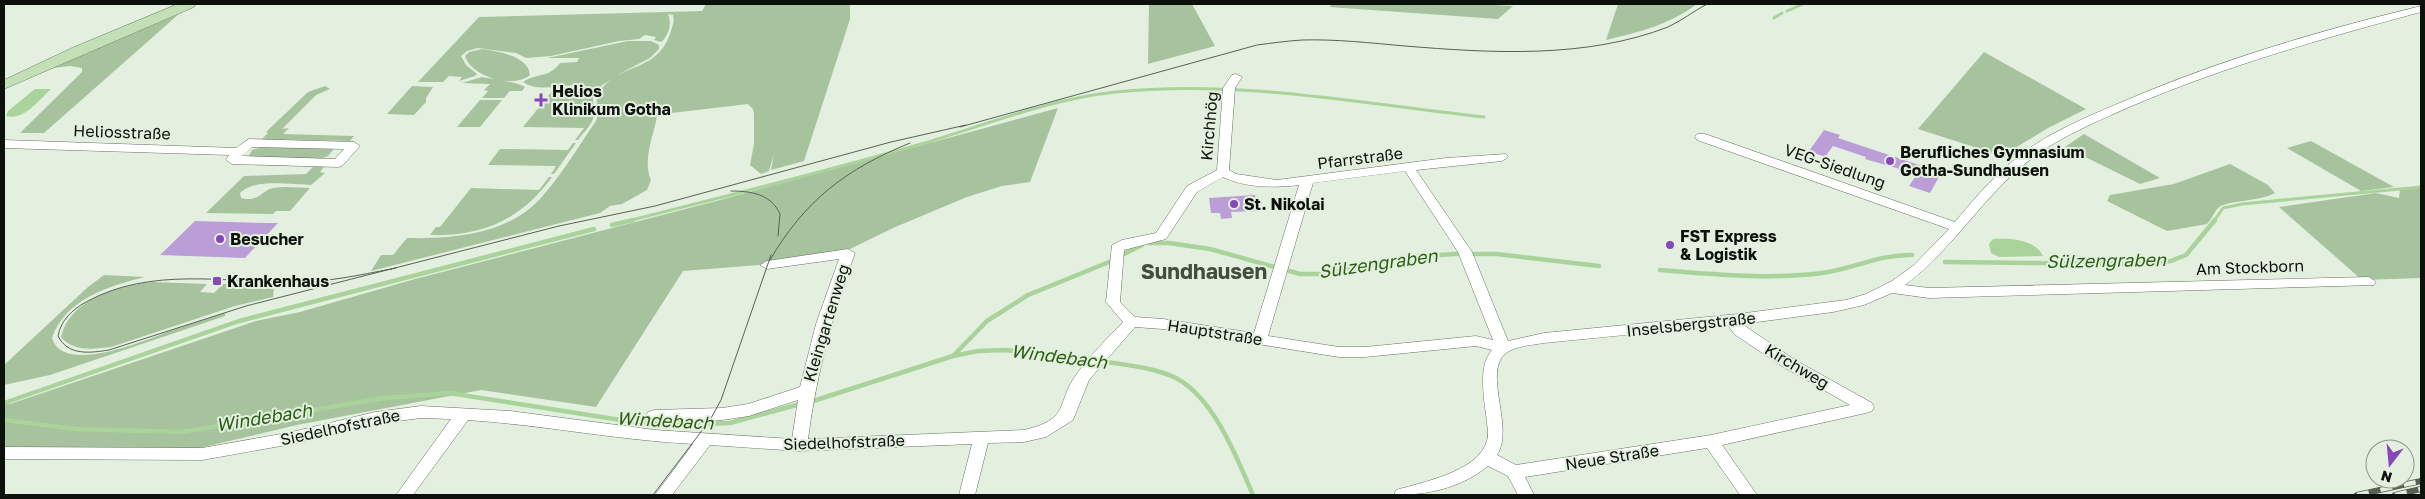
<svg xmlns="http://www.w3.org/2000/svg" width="2425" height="499" font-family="'Golos Text',sans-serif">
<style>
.green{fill:#a7c39d}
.water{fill:#a9d39a}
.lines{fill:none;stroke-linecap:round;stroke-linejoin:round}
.stream-far1{stroke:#a9d39a;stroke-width:3}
.stream{stroke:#a9d39a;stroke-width:4.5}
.building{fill:#bb9dd8}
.minor-casing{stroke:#667162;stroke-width:1}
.major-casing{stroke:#68895c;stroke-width:1}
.minor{fill:#fff;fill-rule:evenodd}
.major{fill:#c2dfb8;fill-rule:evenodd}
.tram{stroke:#596157;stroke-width:1}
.rail-casing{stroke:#596157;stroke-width:6}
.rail{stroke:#e3f0df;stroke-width:4.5;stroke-dasharray:12;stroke-linecap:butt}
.poi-dot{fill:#8846bb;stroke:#e3f0df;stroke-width:2}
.labels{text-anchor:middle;stroke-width:4;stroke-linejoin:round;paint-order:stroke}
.poi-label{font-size:16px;font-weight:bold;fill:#0c110b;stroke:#e3f0df;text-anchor:start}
.street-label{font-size:16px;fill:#0c110b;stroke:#e3f0df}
.water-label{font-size:18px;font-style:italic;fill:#2a5e11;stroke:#e3f0df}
.district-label{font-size:21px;font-weight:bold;fill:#424d3f;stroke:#e3f0df}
</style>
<rect width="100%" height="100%" fill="#e3f0df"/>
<!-- green -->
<path class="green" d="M 706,4 L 850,4 L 850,19 L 804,161 L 771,170 L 774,153 L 769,171 L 761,174 L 750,165 L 754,144 L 754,114 L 753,109 L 748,104 L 663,114 L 657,116 C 654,135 642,160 651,180 L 647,190 L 622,204 L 610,206 L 600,213 L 371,271 L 381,255 L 393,255 L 407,238 C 453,239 506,235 540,199 C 561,176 578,147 596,121 C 600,111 593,100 600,91 C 621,62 656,73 670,34 C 672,27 675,22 673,15 L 668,14 C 672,23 669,36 661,42 L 654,40 L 656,37 L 645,35 L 639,39 L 619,41 L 551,56 L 526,58 L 516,53 L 478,48 L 467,51 L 461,56 L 466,65 L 477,74 L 475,76 L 459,81 L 462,77 L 449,76 L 443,82 L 418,82 L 479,17 L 702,11 Z
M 1149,4 L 1192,4 L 1215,46 L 1148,64 Z
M 1333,4 L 1476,4 L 1513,6 L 1498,19 L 1329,7 Z
M 1618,4 L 1697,4 C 1669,25 1639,32 1606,40 Z
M 179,14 L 44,133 L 20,133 L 82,72 L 82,68 L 70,66 L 54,68 L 55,66 Z
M 628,41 L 651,41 L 659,45 L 659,49 L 650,58 L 621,73 L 598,88 C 591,88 585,85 578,85 C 560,84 539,93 523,82 C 538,72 548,79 560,63 L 577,62 L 579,58 L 547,58 Z
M 482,49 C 497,51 529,56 530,75 C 514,89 471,77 465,56 L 469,52 Z
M 1984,52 L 2086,109 L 2048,128 L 2002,156 L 1918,129 Z
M 482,77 C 492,79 518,82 525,87 L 522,91 L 510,91 L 504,98 L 482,98 L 488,91 L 484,90 L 490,84 L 462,83 Z
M 325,86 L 330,89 L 316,95 L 282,129 L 289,128 L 283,134 L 354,136 L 350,141 L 262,139 L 268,133 L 266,132 L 308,92 Z
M 412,86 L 433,87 L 426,98 L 426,102 L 414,115 L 387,114 Z
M 579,87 L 593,91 C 592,99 595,109 594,116 C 592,125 583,133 578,140 L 575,140 L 584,128 L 523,127 L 553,90 Z
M 480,100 L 502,100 L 480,127 L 457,127 Z
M 1058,108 L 1030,182 L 1002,186 L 967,197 L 893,228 L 846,251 L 759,265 L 683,271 L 596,407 L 481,390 L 297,425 L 191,450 L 4,448 L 4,401 L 10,404 L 256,321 L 300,312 L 415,279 L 720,200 Z
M 2084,134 L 2160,178 L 2140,184 L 2065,147 Z
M 2311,141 L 2394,187 L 2361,191 L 2287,148 Z
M 573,143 L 576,143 L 554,174 L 551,174 L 556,166 L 488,165 L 500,149 L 568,150 Z
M 266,146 L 332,148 L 333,150 L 328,156 L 320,159 L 249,156 L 252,150 Z
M 2230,164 L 2268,185 L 2275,193 C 2259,202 2226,200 2218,208 C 2214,212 2212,219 2207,224 L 2167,231 L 2107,201 L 2110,195 L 2174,184 Z
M 313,167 L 324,167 L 320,172 L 325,173 L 311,185 C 292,185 254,178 240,193 L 241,198 C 260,203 262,189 274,188 C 286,186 299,188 310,188 L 290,211 L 276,211 L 273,214 L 206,213 L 244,176 L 306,174 Z
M 549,177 L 552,177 C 522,219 482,237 430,235 L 436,227 L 440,227 L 471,188 L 539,190 Z
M 2421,187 L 2421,278 L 2362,280 L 2279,207 L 2376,193 L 2399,198 L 2400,189 Z
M 104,275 L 145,277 C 109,286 65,299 52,338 C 63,376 146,340 170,331 C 188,325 206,319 225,313 L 225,316 L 50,375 L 4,385 L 4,365 L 88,287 Z
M 152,282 L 207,284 L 200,292 L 214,293 L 223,284 L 274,286 L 273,297 L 235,306 L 111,347 C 94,349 73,352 61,337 C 70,298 119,286 152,282 Z"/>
<!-- water -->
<path class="water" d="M 35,89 L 51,89 C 39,100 24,121 6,116 L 8,111 Z
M 1993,239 C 2010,238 2035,239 2043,256 L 1999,257 L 1991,253 L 1989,244 Z"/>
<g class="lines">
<!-- stream-far1 -->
<path class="stream-far1" d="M 1787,11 L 1803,4
M 1774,18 L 1782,13
M 628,221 C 726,196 824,172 921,144 C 986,125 1049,99 1116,92 C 1239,79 1363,104 1484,117
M 2214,221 L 2223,208 L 2242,204 L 2421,187"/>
<!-- stream -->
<path class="stream" d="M 612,225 L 633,220
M 1149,243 L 1169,243 L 1210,249 L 1300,274 L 1324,274 L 1400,258 L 1454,254 L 1497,254 L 1599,266
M 1120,256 L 1142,245
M 1945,262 L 2136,264 L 2171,261 L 2186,255 L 2215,220
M 1660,270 C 1714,274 1768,280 1822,273 C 1853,269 1880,254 1912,255
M 953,356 L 987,321 L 1028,295 L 1114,260
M 1101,361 C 1125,365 1153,367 1176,378 C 1214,398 1237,458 1253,495
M 810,402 L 953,356 L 978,351 L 1005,350 L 1092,359
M 4,403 L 239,321 L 594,229
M 4,420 L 76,429 L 183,432 L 384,398 L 449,393 L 627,421 L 678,425 L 730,423 L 800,404"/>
</g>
<!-- building -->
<path class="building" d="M 1824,130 L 1840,135 L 1838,138 L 1922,166 L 1923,164 L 1943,170 L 1930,193 L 1909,186 L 1917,174 L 1865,159 L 1866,157 L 1833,146 L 1825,157 L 1809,151 Z
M 1255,195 L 1258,211 L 1231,212 L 1232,218 L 1221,219 L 1220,213 L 1211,213 L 1209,198 Z
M 195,221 L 267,223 L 278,223 L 245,258 L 160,255 Z"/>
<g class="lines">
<defs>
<path id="minor" d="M 2421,6 L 2421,12 C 2324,38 2226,66 2134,105 C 2100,120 2066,134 2036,155 C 1985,192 1955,248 1905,285 L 1929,288 L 2369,277 L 2376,282 L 2374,285 L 1929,298 L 1892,293 L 1864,305 L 1833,312 L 1742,324 L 1795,360 L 1872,403 L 1874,407 L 1872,411 L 1866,413 L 1722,445 L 1757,495 L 1740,495 L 1707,448 L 1525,477 L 1534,495 L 1518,495 L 1508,476 L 1488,466 C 1461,488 1428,495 1394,495 L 1396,490 C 1423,482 1488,470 1488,433 C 1487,416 1483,400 1483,383 C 1483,371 1484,359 1492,350 L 1476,346 L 1365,357 L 1339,357 L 1163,329 L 1135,327 L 1089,380 L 1073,420 L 1046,437 L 1024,442 L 988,443 L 975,495 L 959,495 L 972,444 L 799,451 L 710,445 L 672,495 L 655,495 L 693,444 C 617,440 543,425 468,420 L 413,495 L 396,495 L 451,419 L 421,418 L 375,424 L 292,444 L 202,460 L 4,459 L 4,447 L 202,448 L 292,432 L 375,412 L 421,406 L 510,411 L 655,430 L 792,439 L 798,400 L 749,416 L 722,420 L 654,422 L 648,420 L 646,416 L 648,412 L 654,410 L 722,408 L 748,404 L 800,387 L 816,324 L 839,259 L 767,269 L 760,265 L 767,261 L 848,249 L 855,253 C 833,314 816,375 808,439 L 1024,430 C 1071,419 1055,405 1076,375 C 1089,356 1107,339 1123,322 L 1106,302 L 1112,245 L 1122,240 L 1156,233 L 1187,186 L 1217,170 L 1223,88 L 1232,75 L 1236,74 L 1242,77 L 1235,88 L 1229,170 L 1236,174 L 1277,180 L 1446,158 L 1506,154 L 1508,157 L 1502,161 L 1416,170 L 1472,252 L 1508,341 L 1544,333 L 1738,314 L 1846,300 L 1866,294 L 1892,281 L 1914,265 L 1949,229 L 1697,140 L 1695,137 L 1697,134 L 1705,134 L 1955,222 C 1977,195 1999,170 2027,150 C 2058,128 2094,114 2129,99 C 2223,59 2322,30 2421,6 ZM 1405,171 L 1458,252 L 1493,340 L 1476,336 L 1365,347 L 1339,347 L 1268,336 L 1313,183 ZM 1223,177 C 1245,188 1276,188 1299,185 L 1254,333 L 1163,319 L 1135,317 L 1120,302 L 1124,250 L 1166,239 L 1197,192 ZM 1728,325 L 1734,334 L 1785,368 L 1850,405 L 1711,435 L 1516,465 L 1497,455 C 1515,428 1482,372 1506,353 C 1516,346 1532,345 1544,343 Z
M 249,139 L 354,142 L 360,146 L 342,166 L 338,167 L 232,164 L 226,160 L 229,155 L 4,148 L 4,140 L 236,148 ZM 252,147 L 344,149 L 335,159 L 242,156 Z"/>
<path id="major" d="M 178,4 L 196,4 L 194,7 L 4,89 L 4,80 L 72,48 Z"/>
</defs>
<!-- minor casing -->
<use href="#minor" class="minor-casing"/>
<!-- major casing -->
<use href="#major" class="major-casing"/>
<!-- minor -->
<use href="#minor" class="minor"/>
<!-- major -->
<use href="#major" class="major"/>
<!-- tram -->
<path class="tram" d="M 960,127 L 1257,45 C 1272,43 1287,41 1302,40 C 1336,39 1371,43 1405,46 C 1491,53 1585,59 1668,27 C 1681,21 1694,11 1707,4
M 731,191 C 751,191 771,194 780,214 L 778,236
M 770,260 C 805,200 846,169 910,143
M 391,269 L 246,306 L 109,350 C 90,353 68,356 58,336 C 61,320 72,310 86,302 C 151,266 226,283 296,282 C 328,282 360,275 391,269 Z
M 391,269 L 559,226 L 655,206 L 891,142 L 966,125
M 391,269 L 396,268
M 653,495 L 710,420 L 721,400 L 771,255"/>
<defs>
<path id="rail" d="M 2357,495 L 2421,481
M 2395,495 L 2421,489"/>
</defs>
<!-- rail casing -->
<use href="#rail" class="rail-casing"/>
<!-- rail -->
<use href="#rail" class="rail"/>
</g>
<!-- markers -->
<g class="poi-dot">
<path d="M538.5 92.5h5v5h5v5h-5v5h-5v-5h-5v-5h5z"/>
<circle cx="1890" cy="161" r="5"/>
<circle cx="1234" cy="204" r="5"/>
<circle cx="220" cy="239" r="5"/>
<circle cx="1670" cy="245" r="5"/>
<rect x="212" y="276" width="10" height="10" rx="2.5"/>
</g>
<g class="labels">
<!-- poi labels -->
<g class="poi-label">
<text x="552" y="97">Helios<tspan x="552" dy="18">Klinikum Gotha</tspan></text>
<text x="1900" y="158">Berufliches Gymnasium<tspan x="1900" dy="18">Gotha-Sundhausen</tspan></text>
<text x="1244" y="210">St. Nikolai</text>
<text x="1680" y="242">FST Express<tspan x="1680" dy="18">&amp; Logistik</tspan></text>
<text x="230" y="245">Besucher</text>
<text x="227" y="287">Krankenhaus</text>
</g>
<!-- street labels -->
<g class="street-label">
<text transform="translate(1209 126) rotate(-85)" y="6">Kirchhög</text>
<text transform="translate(122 132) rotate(2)" y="6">Heliosstraße</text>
<text transform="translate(1360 158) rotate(-7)" y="6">Pfarrstraße</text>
<text transform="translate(1835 166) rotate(19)" y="6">VEG-Siedlung</text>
<text transform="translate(2250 267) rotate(-2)" y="6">Am Stockborn</text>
<text transform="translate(826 323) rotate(-73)" y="6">Kleingartenweg</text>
<text transform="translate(1691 324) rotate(-6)" y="6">Inselsbergstraße</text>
<text transform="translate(1215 332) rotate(9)" y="6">Hauptstraße</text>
<text transform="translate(1797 366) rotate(31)" y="6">Kirchweg</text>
<text transform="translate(340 427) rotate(-12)" y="6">Siedelhofstraße</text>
<text transform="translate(844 442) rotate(-2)" y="6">Siedelhofstraße</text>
<text transform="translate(1612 457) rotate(-9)" y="6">Neue Straße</text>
</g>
<!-- water labels -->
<g class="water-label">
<text transform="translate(2106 261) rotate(-1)" y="6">Sülzengraben</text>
<text transform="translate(1378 264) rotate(-8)" y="6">Sülzengraben</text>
<text transform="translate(1059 357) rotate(7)" y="6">Windebach</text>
<text transform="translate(264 418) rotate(-9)" y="6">Windebach</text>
<text transform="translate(665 421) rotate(3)" y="6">Windebach</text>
</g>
<!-- district labels -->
<g class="district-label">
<text x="1204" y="279">Sundhausen</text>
</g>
</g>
<!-- border -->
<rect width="2425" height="499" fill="none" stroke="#0c110b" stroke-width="10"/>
<!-- north arrow -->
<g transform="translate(2390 464) rotate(196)"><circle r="24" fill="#e3f0df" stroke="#8d978a"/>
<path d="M0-4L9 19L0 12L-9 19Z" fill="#8846bb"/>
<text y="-8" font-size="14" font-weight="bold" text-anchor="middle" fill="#0c110b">N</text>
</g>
</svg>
